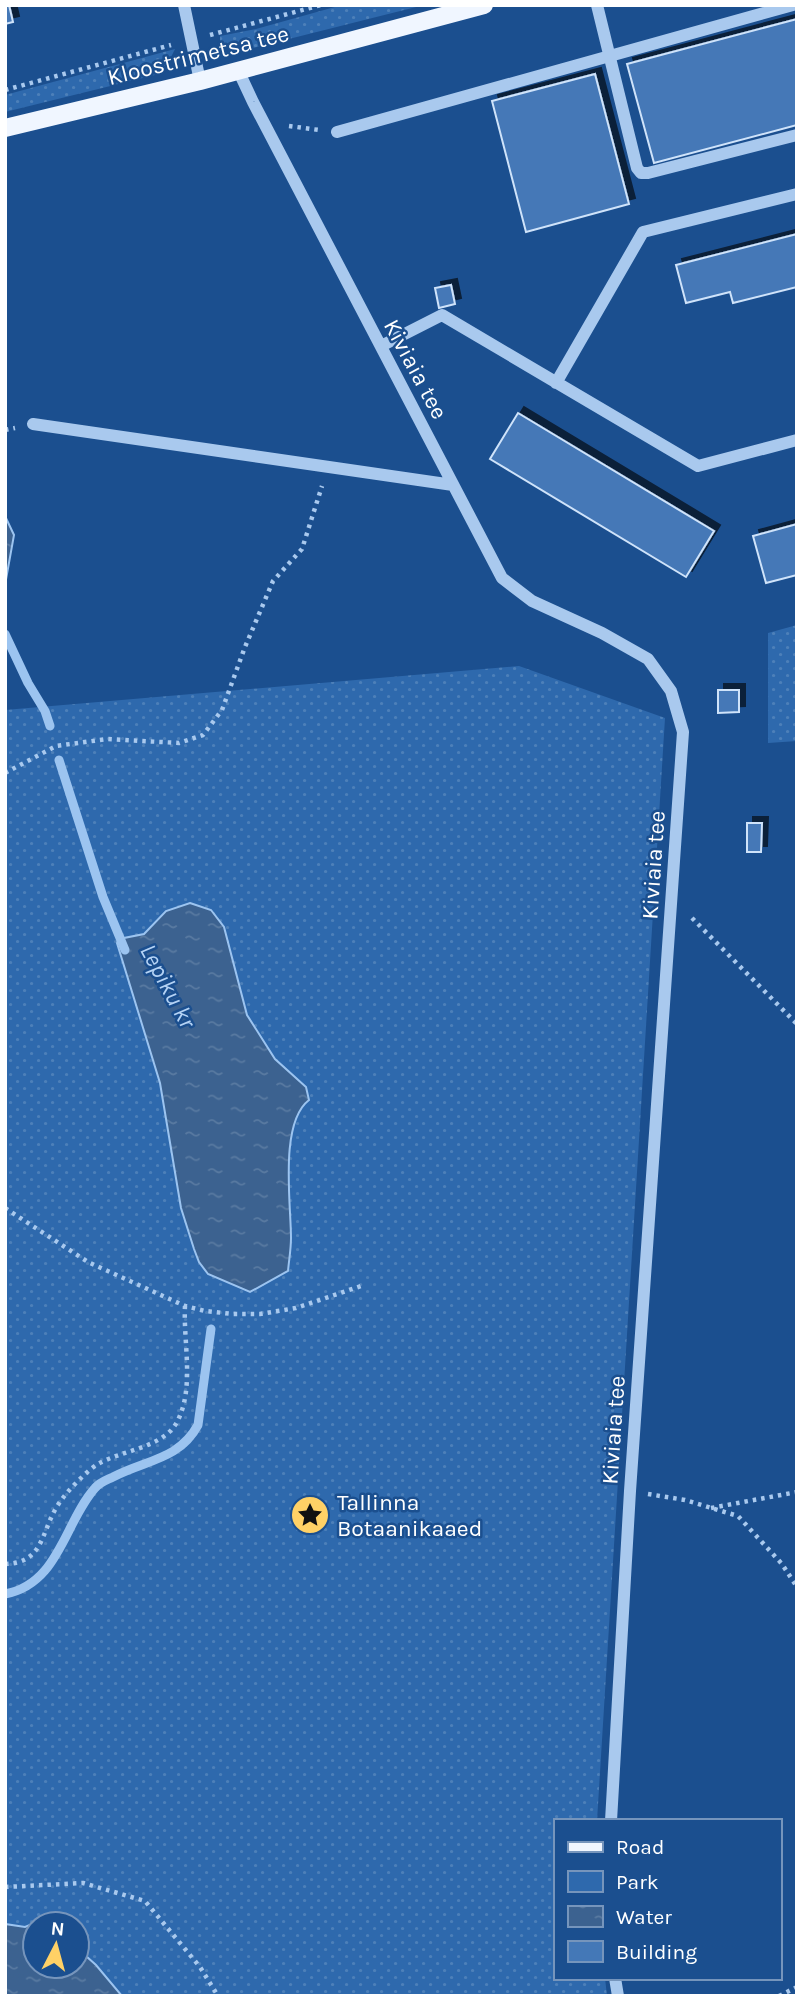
<svg xmlns="http://www.w3.org/2000/svg" width="802" height="2001" font-family="Karla,sans-serif">
<style>
.green{fill:url(#green-dots);fill-rule:evenodd}
.water{fill:url(#water-ripples);stroke:#9cc4f0;stroke-width:2}
.lines{fill:none;stroke-linecap:round;stroke-linejoin:round}
.stream{stroke:#9cc4f0;stroke-width:9}
.building{fill:#4478b7;stroke:#cfe3fa;stroke-width:2;filter:url(#shadow)}
.path{stroke:#a9c9ee;stroke-width:4.5;stroke-dasharray:3.5 5;stroke-linecap:butt}
.minor{stroke:#a9c9ee;stroke-width:12}
.major{stroke:#f0f6ff;stroke-width:18}
.labels{text-anchor:middle;stroke-width:5;stroke-linejoin:round;paint-order:stroke}
.street-label{font-size:23px;fill:#fff;stroke:#1b4f8f}
.poi-label{font-size:23px;fill:#fff;stroke:#1b4f8f;text-anchor:start}
.water-label{font-size:24px;font-style:italic;fill:#b5d3f5;stroke:#1b4f8f}
</style>
<defs>
<pattern id="green-dots" width="8" height="8" patternUnits="userSpaceOnUse" patternTransform="scale(1.75)"><rect width="8" height="8" fill="#2e69ad"/><path d="M2 2h.1M6 6h.1" fill="none" stroke="#4d80b9" stroke-width="1.8" stroke-linecap="round"/></pattern>
<pattern id="water-ripples" width="26" height="14" patternUnits="userSpaceOnUse" patternTransform="scale(1.75)"><rect width="26" height="14" fill="#3c6290"/><path d="M2 4q2-2 4 0t4 0M15 11q2-2 4 0t4 0" fill="none" stroke="#597aa1"/></pattern>
<filter id="shadow"><feDropShadow dx="6" dy="-6" stdDeviation="0" flood-color="#0009"/></filter>
</defs>
<rect width="100%" height="100%" fill="#1b4f8f"/>
<!-- green -->
<path class="green" d="M 342,5 L 424,5 L 253,48 L 233,49 L 220,44 L 220,36 L 256,29 Z
M 175,49 L 163,73 L 5,112 L 5,95 Z
M 797,625 L 797,741 L 768,743 L 768,633 Z
M 519,666 L 665,718 L 597,1821 L 555,1821 L 555,1978 L 605,1978 L 607,1996 L 5,1996 L 5,710 ZM 35,1924 L 77,1924 L 77,1966 L 35,1966 Z"/>
<!-- water -->
<path class="water" d="M 5,516 L 14,535 L 5,585 Z
M 190,903 L 211,910 L 224,927 L 247,1015 L 275,1059 L 306,1087 L 309,1100 C 279,1123 291,1204 291,1238 C 291,1249 289,1260 288,1271 L 250,1292 L 208,1274 L 199,1262 L 194,1249 L 181,1208 L 160,1083 L 117,943 L 119,939 L 144,934 L 166,911 Z
M 45,1919 L 50,1924 L 35,1924 L 35,1966 L 77,1966 L 77,1948 L 96,1965 L 122,1996 L 5,1996 L 5,1924 L 25,1927 Z"/>
<g class="lines">
<!-- stream -->
<path class="stream" d="M 5,634 L 28,683 L 45,711 L 50,726
M 59,760 L 103,897 L 125,950
M 5,1594 C 59,1584 64,1523 95,1488 C 100,1482 107,1480 113,1477 C 145,1460 179,1460 198,1425 L 211,1329"/>
</g>
<!-- building -->
<path class="building" d="M 5,5 L 9,5 L 13,22 L 5,24 Z
M 797,19 L 797,125 L 654,163 L 627,64 Z
M 595,74 L 629,204 L 526,232 L 492,101 Z
M 797,234 L 797,287 L 733,303 L 730,292 L 686,303 L 676,265 Z
M 451,285 L 455,304 L 439,308 L 435,288 Z
M 518,413 L 714,531 L 686,577 L 490,459 Z
M 797,524 L 797,575 L 766,583 L 753,536 Z
M 718,690 L 739,690 L 739,712 L 718,713 Z
M 747,823 L 762,823 L 761,852 L 747,852 Z"/>
<g class="lines">
<!-- path -->
<path class="path" d="M 210,35 L 321,5
M 5,90 L 171,45
M 289,126 L 319,130
M 5,430 L 15,428
M 5,773 L 56,746 L 107,739 L 179,743 L 203,735 L 222,710 L 245,647 L 273,581 L 302,549 L 322,486
M 692,918 L 797,1024
M 5,1208 L 88,1262 L 185,1306 L 205,1311 L 233,1314 L 260,1314 L 296,1308 L 361,1286
M 648,1494 L 685,1500 L 738,1516 L 782,1564 L 797,1587
M 711,1508 L 797,1492
M 5,1564 C 42,1563 41,1535 55,1510 C 61,1499 69,1490 78,1481 C 84,1475 91,1468 98,1464 C 122,1450 163,1448 177,1422 C 195,1388 183,1342 185,1306
M 5,1887 L 83,1883 L 145,1901 L 200,1967 L 218,1996
M 779,1996 L 797,1987"/>
<!-- minor -->
<path class="minor" d="M 184,5 L 200,81
M 597,5 L 637,168 L 641,173 L 648,173 L 797,135
M 238,70 L 253,102 L 502,578 L 532,601 L 602,633 L 648,659 L 671,691 L 683,732 L 630,1491 L 611,1821
M 337,132 L 793,5
M 381,346 L 442,315 L 698,466 L 797,440
M 556,383 L 643,232 L 797,194
M 33,424 L 453,485
M 615,1978 L 618,1996"/>
<!-- major -->
<path class="major" d="M 5,128 L 200,81 L 484,5"/>
</g>
<!-- icons -->
<defs>
<symbol id="sight-disc" viewBox="-11 -11 22 22"><circle r="9.5" fill="#ffd166" stroke="#1b4f8f"/><path d="M0-6L1.8-2.2L6-1.7L2.9 1.2L3.7 5.4L0 3.3L-3.7 5.4L-2.9 1.2L-6-1.7L-1.8-2.2Z" fill="#111"/></symbol>
</defs>
<g fill-rule="evenodd">
<use href="#sight-disc" x="288" y="1493" width="44" height="44"/>
</g>
<g class="labels">
<!-- street labels -->
<g class="street-label">
<text transform="translate(198 55) rotate(-14)" y="8">Kloostrimetsa tee</text>
<text transform="translate(416 369) rotate(62)" y="8">Kiviaia tee</text>
<text transform="translate(653 865) rotate(-86)" y="8">Kiviaia tee</text>
<text transform="translate(613 1430) rotate(-86)" y="8">Kiviaia tee</text>
</g>
<!-- poi labels -->
<g class="poi-label">
<text x="337" y="1510">Tallinna<tspan x="337" dy="26">Botaanikaaed</tspan></text>
</g>
<!-- water labels -->
<g class="water-label">
<text transform="translate(168 986) rotate(62)" y="8">Lepiku kr</text>
</g>
</g>
<!-- border -->
<rect width="802" height="2001" fill="none" stroke="#ffffff" stroke-width="14"/>
<!-- legend -->
<rect x="554" y="1819" width="228" height="161" fill="#1b4f8f" stroke="#7695bc" stroke-width="2"/>
<rect x="568" y="1842" width="35" height="10" fill="#f0f6ff" stroke="#7695bc" stroke-width="2"/>
<text x="616" y="1854" font-size="21" fill="#ffffff">Road</text>
<rect x="568" y="1871" width="35" height="21" fill="#2e69ad" stroke="#7695bc" stroke-width="2"/>
<text x="616" y="1889" font-size="21" fill="#ffffff">Park</text>
<rect x="568" y="1906" width="35" height="21" fill="url(#water-ripples)" stroke="#7695bc" stroke-width="2"/>
<text x="616" y="1924" font-size="21" fill="#ffffff">Water</text>
<rect x="568" y="1941" width="35" height="21" fill="#4478b7" stroke="#7695bc" stroke-width="2"/>
<text x="616" y="1959" font-size="21" fill="#ffffff">Building</text>
<!-- north arrow -->
<g transform="translate(56 1945) rotate(6)"><circle r="33" fill="#1b4f8f" stroke="#7695bc" stroke-width="2"/>
<path d="M0-5L12 26L0 18L-12 26Z" fill="#ffd166"/>
<text y="-10" font-size="19" font-weight="bold" text-anchor="middle" fill="#ffffff">N</text>
</g>
</svg>
